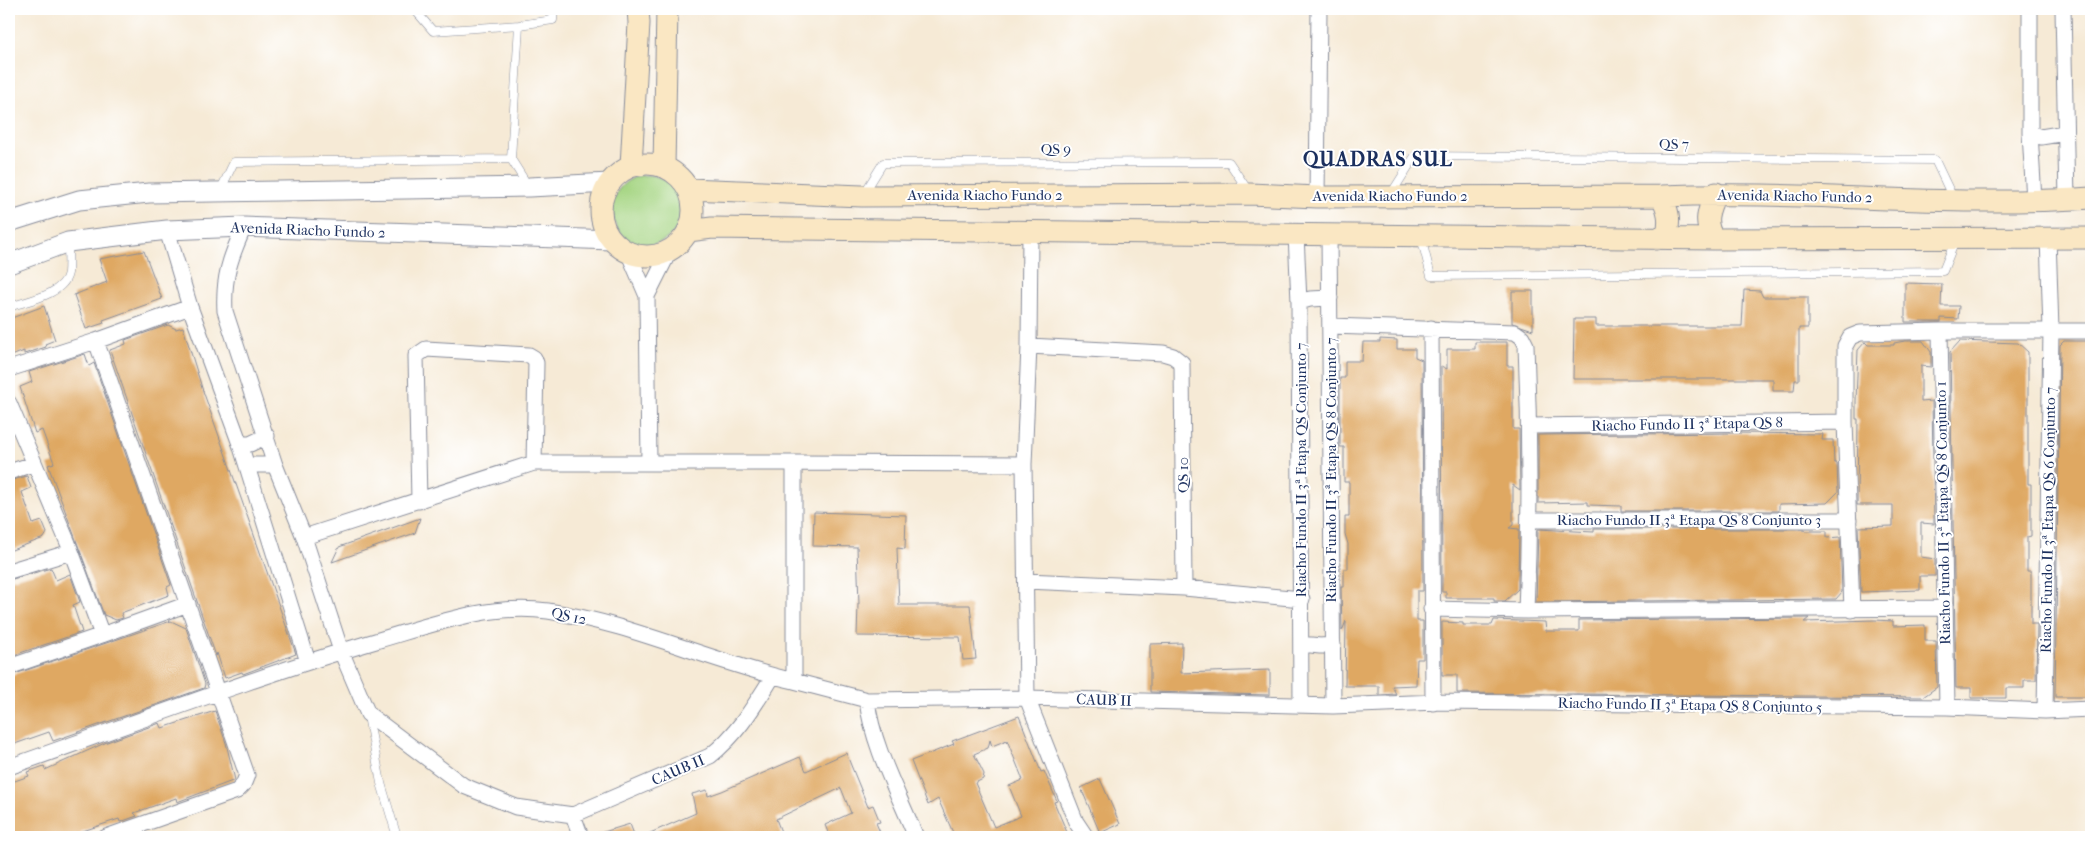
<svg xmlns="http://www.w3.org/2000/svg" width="2100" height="846" font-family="'IM FELL French Canon',serif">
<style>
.green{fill:#a6d583;stroke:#608270}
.building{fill:#dfa862;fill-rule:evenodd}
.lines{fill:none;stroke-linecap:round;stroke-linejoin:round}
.service-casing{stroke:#888c9a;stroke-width:9}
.minor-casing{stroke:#888c9a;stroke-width:17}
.tertiary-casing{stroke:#888c9a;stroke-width:21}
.secondary-casing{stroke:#888c9a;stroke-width:23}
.service{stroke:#fff;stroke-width:8}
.minor{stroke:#fff;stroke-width:15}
.tertiary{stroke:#fff;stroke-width:19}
.secondary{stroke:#fae7c3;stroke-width:21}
.labels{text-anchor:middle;stroke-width:4;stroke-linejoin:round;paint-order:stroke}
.street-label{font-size:15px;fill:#1b2f5e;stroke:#fff}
.district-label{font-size:20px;font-weight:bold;letter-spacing:1px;fill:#1b2f5e;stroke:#fff}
</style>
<rect width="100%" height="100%" fill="#fff"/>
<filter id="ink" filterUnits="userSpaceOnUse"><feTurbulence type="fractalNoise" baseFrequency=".02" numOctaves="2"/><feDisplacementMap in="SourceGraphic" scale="10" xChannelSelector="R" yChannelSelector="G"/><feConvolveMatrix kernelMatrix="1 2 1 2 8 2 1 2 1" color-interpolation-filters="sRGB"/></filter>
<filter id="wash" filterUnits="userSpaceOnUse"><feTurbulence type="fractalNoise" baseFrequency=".0096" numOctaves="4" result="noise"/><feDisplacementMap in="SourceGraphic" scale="20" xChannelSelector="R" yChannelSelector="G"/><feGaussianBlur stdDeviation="1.12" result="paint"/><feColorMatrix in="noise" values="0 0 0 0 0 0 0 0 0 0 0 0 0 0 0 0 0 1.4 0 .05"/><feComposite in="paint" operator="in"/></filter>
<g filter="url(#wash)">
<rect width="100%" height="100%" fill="#f6ead6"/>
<!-- green -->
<path class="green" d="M612 210a35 35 0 1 1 70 0a35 35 0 1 1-70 0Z"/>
<g id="blocks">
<!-- building -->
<path class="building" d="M 144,251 L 162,299 L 103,320 L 104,323 L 86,329 L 74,295 L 107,282 L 99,259 Z
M 1905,283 L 1942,284 L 1941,306 L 1959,306 L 1958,319 L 1941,318 L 1941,322 L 1905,322 Z
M 1744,290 L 1760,291 L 1763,297 L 1808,297 L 1808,328 L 1799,328 L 1799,380 L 1795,380 L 1794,391 L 1773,391 L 1773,379 L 1573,379 L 1574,319 L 1596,319 L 1596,326 L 1742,326 Z
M 1512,291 L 1533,291 L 1533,330 L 1512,323 Z
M 44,306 L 55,340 L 45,344 L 46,347 L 24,354 L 24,351 L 9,357 L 9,319 Z
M 168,325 L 176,329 L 183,327 L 202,388 L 296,654 L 243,674 L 242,672 L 225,678 L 217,653 L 216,656 L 110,350 L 126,344 L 125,340 Z
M 1380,339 L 1397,340 L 1397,349 L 1415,349 L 1415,357 L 1422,360 L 1423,591 L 1417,591 L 1417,621 L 1423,621 L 1423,659 L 1417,659 L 1416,685 L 1392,686 L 1396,694 L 1379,695 L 1379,686 L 1345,686 L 1346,621 L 1342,631 L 1341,587 L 1344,587 L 1344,569 L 1348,569 L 1348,544 L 1345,534 L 1345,517 L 1349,517 L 1349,482 L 1344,482 L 1344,447 L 1340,447 L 1340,378 L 1345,378 L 1345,361 L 1362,361 L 1363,342 L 1380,342 Z
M 1905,341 L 1923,341 L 1931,352 L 1931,367 L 1921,366 L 1921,402 L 1932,401 L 1934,524 L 1921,523 L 1921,557 L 1935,559 L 1935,576 L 1920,576 L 1920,590 L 1861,592 L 1858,527 L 1893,526 L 1893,505 L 1857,505 L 1858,419 L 1856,419 L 1856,401 L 1858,350 L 1865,342 L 1868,345 L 1894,345 L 1894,343 Z
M 1960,341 L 2018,343 L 2028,352 L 2028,484 L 2031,484 L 2031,536 L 2027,537 L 2027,571 L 2031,571 L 2031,624 L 2037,624 L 2036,680 L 2024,680 L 2024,688 L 2006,688 L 2006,698 L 1971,698 L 1971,688 L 1956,688 L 1950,352 Z
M 2064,341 L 2091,341 L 2091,697 L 2055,697 L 2060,345 Z
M 1475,342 L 1507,342 L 1507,366 L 1513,366 L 1513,429 L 1519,429 L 1520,490 L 1513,485 L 1513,525 L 1509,528 L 1519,529 L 1518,577 L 1518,589 L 1505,601 L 1494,601 L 1494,598 L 1446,598 L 1446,592 L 1442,592 L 1441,366 L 1447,369 L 1447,349 L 1475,349 Z
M 85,354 L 89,366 L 94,363 L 171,585 L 167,587 L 169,595 L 121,613 L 123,618 L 116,620 L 104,615 L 48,465 L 54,463 L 42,430 L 35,433 L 20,387 L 32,382 L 29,372 Z
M 1735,433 L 1823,434 L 1822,440 L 1833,440 L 1834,462 L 1837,464 L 1838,492 L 1827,503 L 1779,504 L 1779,511 L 1621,511 L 1621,506 L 1588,505 L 1588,502 L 1538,503 L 1538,435 Z
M 27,476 L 31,488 L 22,492 L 33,524 L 42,521 L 47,533 L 44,538 L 9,551 L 9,481 Z
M 814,512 L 906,515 L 905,549 L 897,548 L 899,605 L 970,605 L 976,659 L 963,660 L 960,637 L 857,636 L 858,604 L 859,604 L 857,547 L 813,546 Z
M 420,518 L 415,533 L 332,562 L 339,547 Z
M 1538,529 L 1594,532 L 1594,529 L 1805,529 L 1806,531 L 1827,531 L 1827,538 L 1840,537 L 1842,592 L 1836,599 L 1536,602 Z
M 51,568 L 56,580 L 70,574 L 80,602 L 73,605 L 82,632 L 14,655 L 9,641 L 9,580 Z
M 1809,618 L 1804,622 L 1875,620 L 1893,621 L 1893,626 L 1925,625 L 1925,641 L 1936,641 L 1937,687 L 1923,697 L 1457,693 L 1457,675 L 1442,675 L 1442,622 L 1463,623 L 1463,625 L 1492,625 L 1494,620 L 1545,622 L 1546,631 L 1579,631 L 1579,620 Z
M 171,621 L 186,628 L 205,684 L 204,688 L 53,741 L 49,732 L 9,746 L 9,676 Z
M 1182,643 L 1181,673 L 1270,670 L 1270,695 L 1150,692 L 1150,644 Z
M 215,711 L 226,743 L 235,780 L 177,802 L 176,798 L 134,813 L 137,816 L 120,822 L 119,819 L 80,832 L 85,837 L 9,837 L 9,783 L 29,776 L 27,772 L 44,766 L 45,770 L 107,742 L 160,723 L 162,728 Z
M 1019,716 L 1041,772 L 1044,771 L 1057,801 L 1054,802 L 1069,837 L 955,837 L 938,799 L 928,805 L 911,761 L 954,744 L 952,741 ZM 990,740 L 992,746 L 1007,740 L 1023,780 L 1009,786 L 1021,816 L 994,827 L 975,783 L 983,779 L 984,774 L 974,754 L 988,748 Z
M 846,753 L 868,807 L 873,805 L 880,822 L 876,823 L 882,837 L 830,837 L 825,825 L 851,813 L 841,788 L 776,819 L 783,837 L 641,837 L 696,813 L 692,794 L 707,790 L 708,796 L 722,791 L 800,757 L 806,771 Z
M 1100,779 L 1120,824 L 1100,833 L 1081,788 Z
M 630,824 L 635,837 L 597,837 L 597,834 Z"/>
</g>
</g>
<g filter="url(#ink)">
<use href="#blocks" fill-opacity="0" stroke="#888c9a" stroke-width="1"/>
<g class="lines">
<defs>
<path id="service" d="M 414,9 L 433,31 L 519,25 L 553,20 L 554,9
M 511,159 L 519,25
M 220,191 L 234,162 L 511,159 L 528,186
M 865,192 L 883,163 L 1229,162 L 1249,192
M 1391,194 L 1415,156 L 1935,160 L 1953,198
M 1421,237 L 1431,276 L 1943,271 L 1955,241
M 9,307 C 26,301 64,295 68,273 C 69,263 68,252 68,242
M 368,716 L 381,783 L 397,837"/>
<path id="minor" d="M 2030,9 L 2030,133 L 2034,200
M 2063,9 L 2067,200
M 2030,133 L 2041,137 L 2065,133
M 1317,197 L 1319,9
M 244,227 C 230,258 223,278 225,311 L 275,465 L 304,537 L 341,651 L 368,714 L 464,786 L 516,807 L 573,815
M 167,230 L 190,307 L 240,444 L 308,662
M 1030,233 L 1029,346 L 1024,464 L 1027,698 L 1076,822 L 1086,837
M 1296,234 L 1299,302 L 1301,705
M 1329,234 L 1333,706
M 628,252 L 647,296 L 670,250
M 647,296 L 649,463
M 1299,302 L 1310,299 L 1330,298
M 1330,326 L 1515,332 L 1522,337 L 1526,345 C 1530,434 1530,522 1526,611
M 1431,328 L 1433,703
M 2091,331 L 1940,331 L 1947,707 L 2045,711 L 2091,709
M 1029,346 L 1163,353 L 1173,356 L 1182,363 L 1184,588
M 9,369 L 96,341
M 9,403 L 68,543 L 102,635 L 188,604
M 1529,426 L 1845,422
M 240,444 L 250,444 L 267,436
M 1024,464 L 794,463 L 794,681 L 867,700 L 1027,698 L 1333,706 L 1438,702 L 1947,707
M 248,469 L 254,465 L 275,465
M 9,472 L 33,464
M 419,501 L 416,356 L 426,349 L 529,355 L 534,358 L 536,363 L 534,463
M 1530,520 L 1849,520
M 304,537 L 534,463 L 794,463
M 9,571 L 71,552
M 1026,581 L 1184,588 L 1302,599
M 1431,609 L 1526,611 L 1944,608
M 1852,610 L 1845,422 L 1845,346 L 1850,337 L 1860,333 L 1940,331
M 1302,644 L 1320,646 L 1333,645
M 9,667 L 102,635
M 867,700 C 872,745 899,795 916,837
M 2045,711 L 2051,330 L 2048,237
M 9,767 C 132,724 254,677 379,640 C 434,624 490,603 548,611 C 633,624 711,662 794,681
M 106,837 L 237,791 L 243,785 L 247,775 L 96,341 L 190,307
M 581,837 L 573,815 L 710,756 C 738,734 754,706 773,676"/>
<path id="tertiary" d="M 9,222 L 79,200 L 149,193 L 529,187 L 610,183
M 9,264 L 68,242 L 167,230 L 244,227 L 612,240"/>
<path id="secondary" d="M601 210a46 46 0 1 1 92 0a46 46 0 1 1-92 0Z
M 631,166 L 639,23 L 638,9
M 664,167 L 667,9
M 688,189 L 862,196 L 1250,194 L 1317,197 L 1662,196 C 1805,190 1948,208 2091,198
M 688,231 L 712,228 L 1714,239 L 2091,238
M 1657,239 L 1667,233 C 1671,218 1667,209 1662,196
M 1714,239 C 1703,223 1708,210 1716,193"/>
</defs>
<!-- service casing -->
<use href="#service" class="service-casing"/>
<!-- minor casing -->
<use href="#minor" class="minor-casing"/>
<!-- tertiary casing -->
<use href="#tertiary" class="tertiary-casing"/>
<!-- secondary casing -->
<use href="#secondary" class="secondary-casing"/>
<!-- service -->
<use href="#service" class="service"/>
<!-- minor -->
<use href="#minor" class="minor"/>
<!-- tertiary -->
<use href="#tertiary" class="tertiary"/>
<!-- secondary -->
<use href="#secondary" class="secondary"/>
</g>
</g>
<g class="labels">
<!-- street labels -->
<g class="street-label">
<text x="1674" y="149">QS 7</text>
<text x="1056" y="154">QS 9</text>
<text x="985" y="200">Avenida Riacho Fundo 2</text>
<text x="1390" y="201">Avenida Riacho Fundo 2</text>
<text transform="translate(1795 196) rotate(1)" y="5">Avenida Riacho Fundo 2</text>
<text transform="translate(308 230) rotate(2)" y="5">Avenida Riacho Fundo 2</text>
<text transform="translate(1687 424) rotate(-1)" y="5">Riacho Fundo II 3ª Etapa QS 8</text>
<text transform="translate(1301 470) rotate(-90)" y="5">Riacho Fundo II 3ª Etapa QS Conjunto 7</text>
<text transform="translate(1331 470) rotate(-90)" y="5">Riacho Fundo II 3ª Etapa QS 8 Conjunto 7</text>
<text transform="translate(1183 475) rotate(-90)" y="5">QS 10</text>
<text transform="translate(1943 513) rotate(-91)" y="5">Riacho Fundo II 3ª Etapa QS 8 Conjunto 1</text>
<text x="1689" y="525">Riacho Fundo II 3ª Etapa QS 8 Conjunto 3</text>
<text transform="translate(2048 520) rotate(-89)" y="5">Riacho Fundo II 3ª Etapa QS 6 Conjunto 7</text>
<text transform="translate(569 616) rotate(12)" y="5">QS 12</text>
<text transform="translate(1104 700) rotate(2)" y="5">CAUB II</text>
<text transform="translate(1690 705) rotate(1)" y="5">Riacho Fundo II 3ª Etapa QS 8 Conjunto 5</text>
<text transform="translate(678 770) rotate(-23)" y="5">CAUB II</text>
</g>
<!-- district labels -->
<g class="district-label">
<text x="1378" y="166">QUADRAS SUL</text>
</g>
</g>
<!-- margin -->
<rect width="2100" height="846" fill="none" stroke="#fff" stroke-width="30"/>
</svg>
